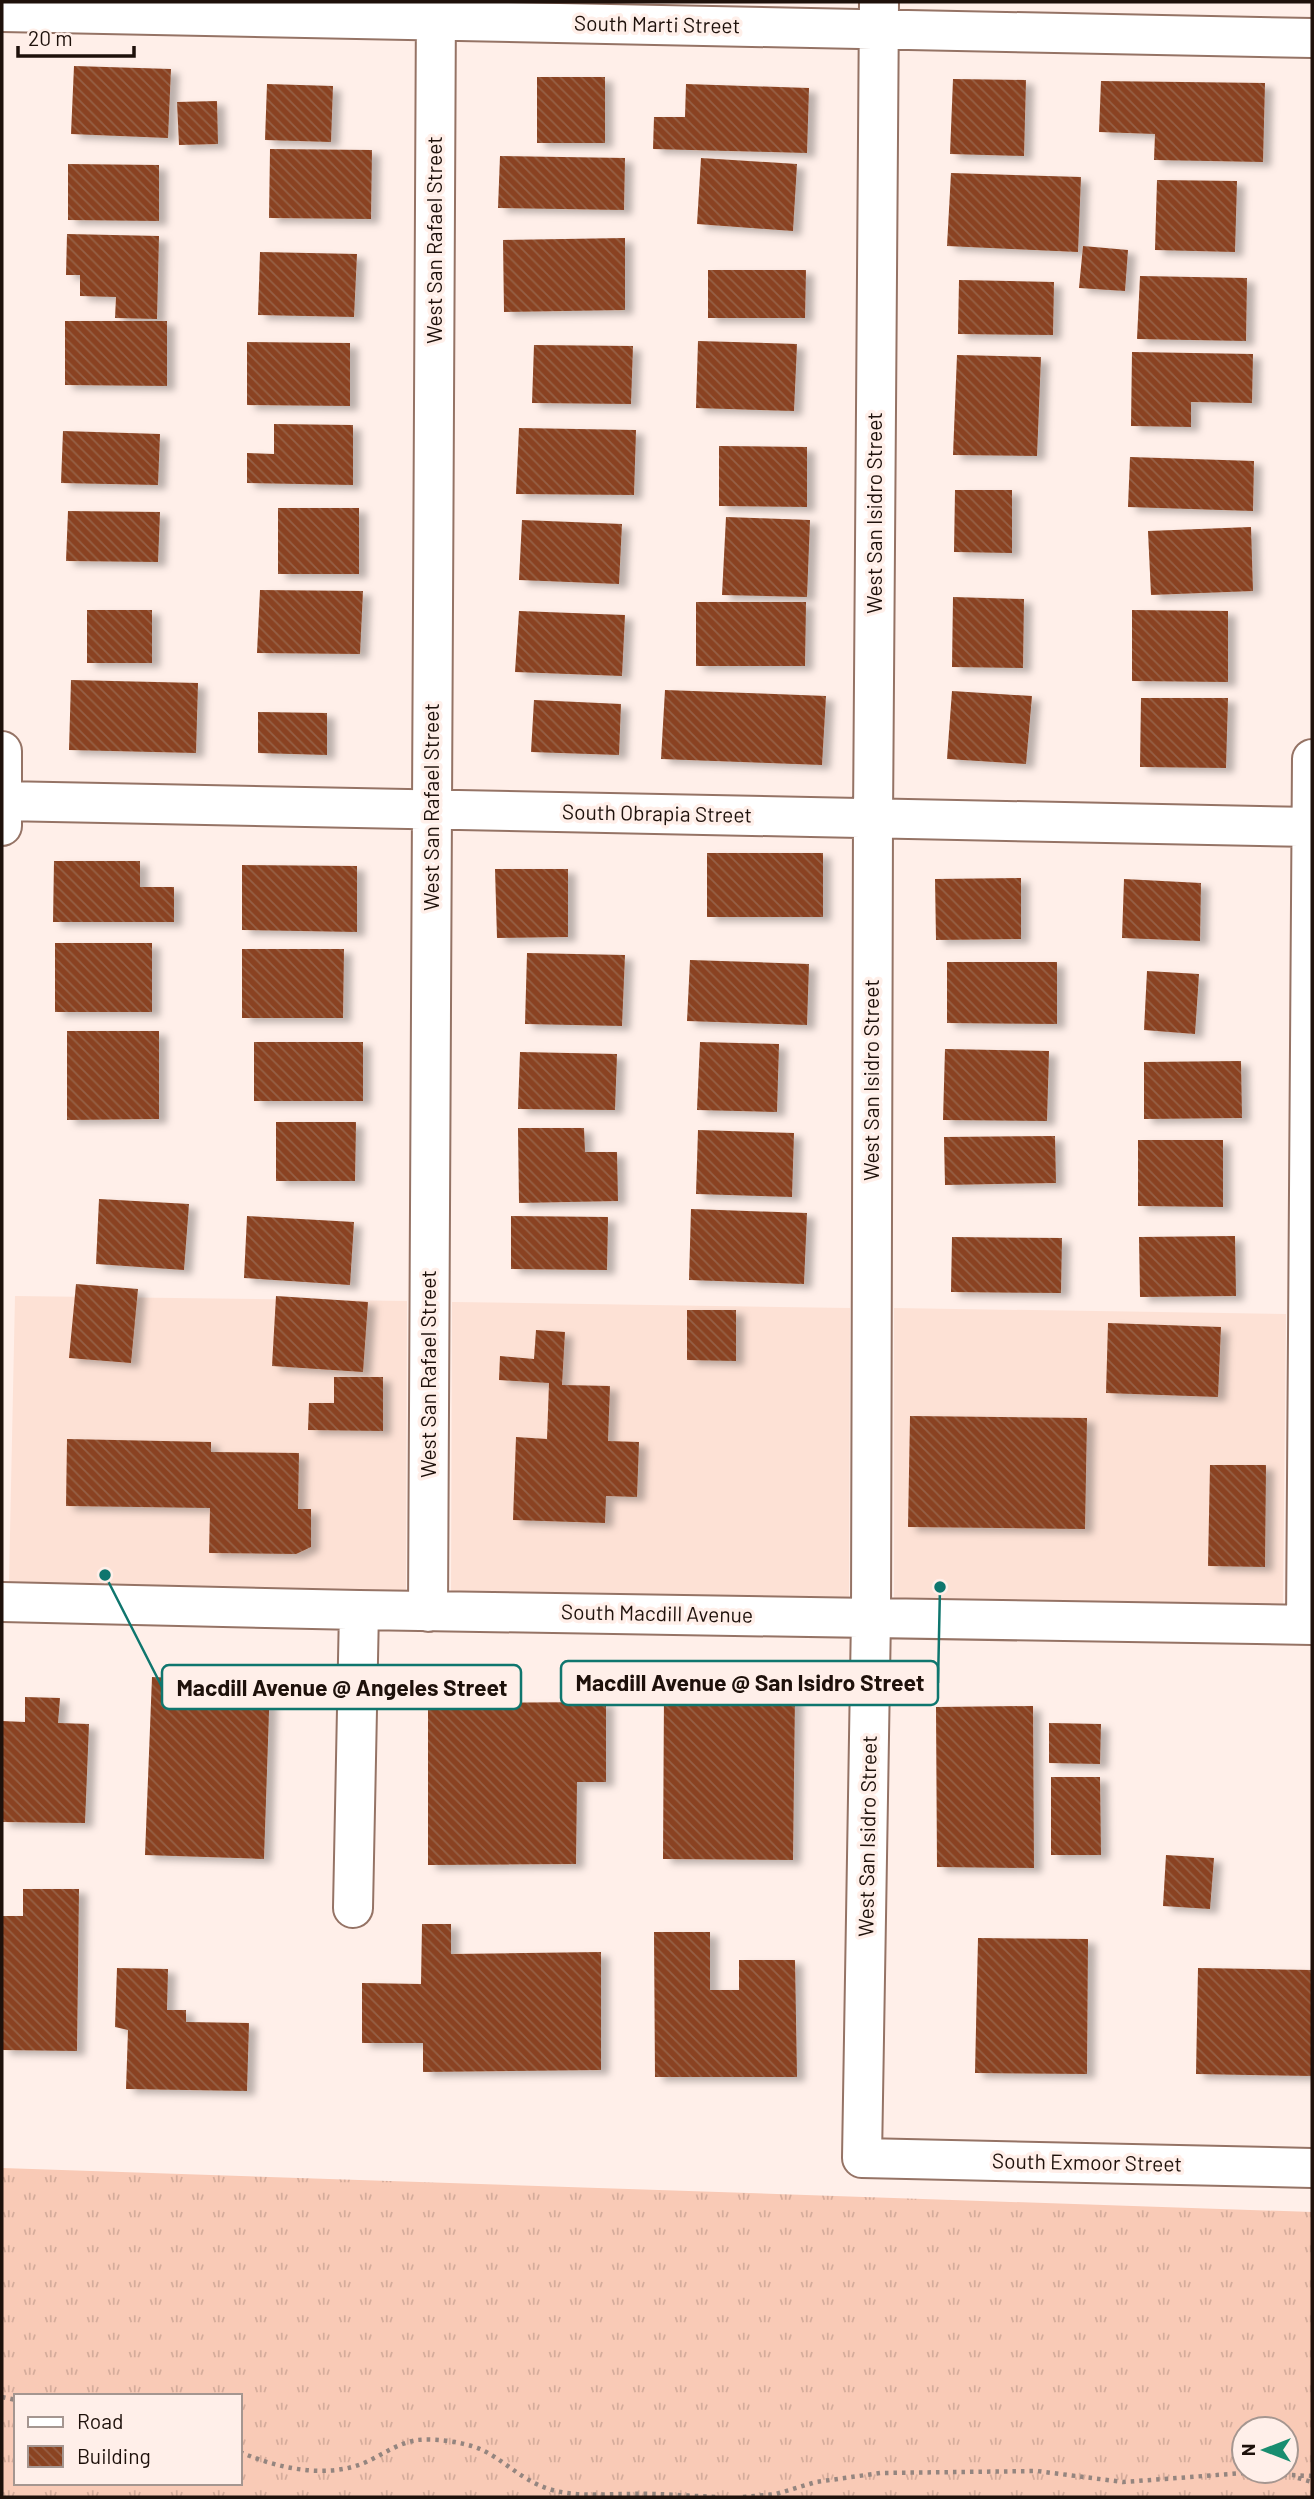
<svg xmlns="http://www.w3.org/2000/svg" width="1314" height="2499" font-family="Barlow,sans-serif">
<style>
.built{fill:#fde1d5}
.grass{fill:url(#grass-tufts);fill-rule:evenodd}
.building{fill:url(#building-back-hatch);filter:url(#shadow)}
.lines{fill:none;stroke-linecap:round;stroke-linejoin:round}
.minor-casing{stroke:#957365;stroke-width:42}
.path{stroke:#94857f;stroke-width:4.5;stroke-dasharray:3.5 5;stroke-linecap:butt}
.minor{stroke:#fff;stroke-width:38}
.labels{text-anchor:middle;stroke-width:7;stroke-linejoin:round;paint-order:stroke}
.street-label{font-size:21px;fill:#1e110b;stroke:#ffefe9}
.leader{fill:none;stroke:#0f766e;stroke-width:2.5}
.callout-dot{fill:#0f766e;stroke:#ffefe9;stroke-width:2.5}
.callout{fill:#ffefe9;stroke:#0f766e;stroke-width:2.5}
.callout-label{font-size:23px;text-anchor:middle;font-weight:bold;fill:#1e110b}
</style>
<defs>
<pattern id="grass-tufts" width="24" height="20" patternUnits="userSpaceOnUse" patternTransform="scale(1.75)"><rect width="24" height="20" fill="#f9cab6"/><path d="M3 7l-1-3M5 7V3M7 7l1-3M15 17l-1-3M17 17v-4M19 17l1-3" fill="none" stroke="#d5ac9b"/></pattern>
<pattern id="building-back-hatch" width="6" height="6" patternUnits="userSpaceOnUse" patternTransform="scale(1.75)"><rect width="6" height="6" fill="#8a4321"/><path d="M-1 5l2 2M0 0l6 6M5-1l2 2" fill="none" stroke="#966046"/></pattern>
<filter id="shadow"><feDropShadow dx="8" dy="4.5" stdDeviation="3.5" flood-color="#0004"/></filter>
</defs>
<rect width="100%" height="100%" fill="#ffefe9"/>
<!-- built -->
<path class="built" d="M 15,1296 L 407,1301 L 406,1591 L 9,1582 Z
M 452,1302 L 850,1308 L 849,1597 L 451,1592 Z
M 894,1308 L 1286,1314 L 1283,1605 L 894,1598 Z"/>
<!-- grass -->
<path class="grass" d="M 2,2168 L 1312,2212 L 1312,2497 L 2,2497 ZM 16,2396 L 240,2396 L 240,2483 L 16,2483 ZM 1244,2429 L 1286,2429 L 1286,2471 L 1244,2471 Z"/>
<!-- building -->
<path class="building" d="M 74,66 L 171,69 L 168,138 L 71,134 Z
M 537,77 L 605,77 L 605,143 L 537,143 Z
M 953,79 L 1026,80 L 1024,156 L 950,154 Z
M 1101,81 L 1265,83 L 1263,162 L 1154,160 L 1155,134 L 1099,132 Z
M 267,84 L 333,86 L 331,142 L 265,140 Z
M 686,84 L 809,88 L 807,153 L 653,149 L 654,117 L 685,117 Z
M 217,101 L 218,144 L 179,145 L 177,102 Z
M 270,149 L 372,150 L 371,219 L 269,218 Z
M 500,156 L 625,158 L 624,210 L 498,208 Z
M 701,158 L 797,164 L 793,231 L 697,224 Z
M 68,164 L 159,165 L 159,221 L 68,220 Z
M 951,173 L 1081,177 L 1078,252 L 947,246 Z
M 1157,180 L 1237,181 L 1235,252 L 1155,250 Z
M 67,234 L 159,236 L 157,319 L 115,318 L 116,297 L 80,296 L 80,275 L 66,275 Z
M 625,238 L 625,310 L 504,312 L 503,240 Z
M 1083,246 L 1128,250 L 1125,291 L 1079,288 Z
M 260,252 L 357,254 L 354,317 L 258,315 Z
M 708,270 L 806,270 L 805,318 L 708,318 Z
M 1140,276 L 1247,278 L 1246,341 L 1137,339 Z
M 959,280 L 1054,282 L 1053,335 L 958,334 Z
M 65,321 L 167,321 L 167,386 L 65,385 Z
M 698,341 L 797,344 L 794,411 L 696,408 Z
M 247,342 L 350,343 L 350,406 L 247,405 Z
M 534,345 L 633,346 L 631,404 L 532,403 Z
M 1132,352 L 1253,354 L 1252,403 L 1191,402 L 1191,427 L 1131,426 Z
M 957,355 L 1041,357 L 1037,456 L 953,455 Z
M 274,424 L 353,425 L 353,485 L 247,483 L 247,453 L 274,454 Z
M 519,428 L 636,430 L 634,495 L 516,494 Z
M 63,431 L 160,434 L 158,485 L 61,483 Z
M 719,446 L 807,447 L 807,507 L 719,506 Z
M 1130,457 L 1254,461 L 1253,511 L 1128,507 Z
M 955,490 L 1012,490 L 1012,553 L 954,552 Z
M 278,508 L 359,508 L 359,574 L 278,574 Z
M 68,511 L 160,512 L 158,562 L 66,561 Z
M 726,517 L 810,520 L 807,597 L 722,595 Z
M 522,520 L 622,524 L 619,584 L 519,580 Z
M 1251,527 L 1253,591 L 1151,595 L 1148,531 Z
M 260,590 L 363,591 L 360,654 L 257,653 Z
M 953,597 L 1024,599 L 1023,668 L 952,667 Z
M 696,602 L 806,602 L 805,666 L 696,666 Z
M 87,610 L 152,610 L 152,663 L 87,663 Z
M 1132,610 L 1228,611 L 1228,682 L 1132,681 Z
M 519,611 L 625,615 L 622,676 L 515,672 Z
M 71,680 L 198,683 L 196,753 L 69,750 Z
M 665,690 L 826,696 L 822,765 L 661,759 Z
M 952,691 L 1032,696 L 1026,764 L 947,759 Z
M 1141,698 L 1228,698 L 1226,768 L 1140,767 Z
M 534,700 L 621,704 L 619,755 L 531,752 Z
M 258,712 L 327,713 L 327,755 L 258,753 Z
M 707,853 L 823,853 L 823,917 L 707,917 Z
M 54,861 L 140,861 L 140,887 L 174,887 L 174,922 L 53,922 Z
M 242,865 L 357,866 L 357,932 L 242,930 Z
M 495,869 L 568,869 L 568,937 L 497,938 Z
M 1021,878 L 1021,939 L 936,940 L 935,879 Z
M 1124,879 L 1201,883 L 1200,941 L 1122,938 Z
M 55,943 L 152,943 L 152,1012 L 55,1012 Z
M 242,949 L 344,949 L 343,1018 L 242,1018 Z
M 527,953 L 625,955 L 622,1026 L 525,1024 Z
M 690,960 L 809,964 L 807,1025 L 687,1021 Z
M 947,962 L 1057,962 L 1057,1024 L 947,1023 Z
M 1147,971 L 1199,974 L 1195,1034 L 1144,1030 Z
M 67,1031 L 159,1031 L 159,1119 L 67,1120 Z
M 254,1042 L 363,1042 L 363,1101 L 254,1101 Z
M 700,1042 L 779,1044 L 777,1112 L 697,1110 Z
M 945,1049 L 1049,1051 L 1047,1121 L 943,1120 Z
M 520,1052 L 617,1054 L 615,1110 L 518,1109 Z
M 1241,1061 L 1242,1118 L 1144,1119 L 1144,1062 Z
M 276,1122 L 356,1122 L 355,1181 L 276,1181 Z
M 518,1128 L 584,1128 L 585,1152 L 617,1152 L 618,1201 L 519,1203 Z
M 698,1130 L 794,1133 L 792,1197 L 696,1194 Z
M 1055,1136 L 1056,1183 L 945,1185 L 944,1137 Z
M 1138,1140 L 1223,1140 L 1223,1207 L 1138,1206 Z
M 99,1199 L 189,1204 L 184,1270 L 96,1264 Z
M 691,1209 L 807,1213 L 804,1284 L 689,1280 Z
M 247,1216 L 354,1222 L 350,1285 L 244,1278 Z
M 511,1216 L 608,1217 L 607,1270 L 511,1269 Z
M 1235,1236 L 1236,1296 L 1140,1297 L 1139,1237 Z
M 952,1237 L 1062,1238 L 1061,1293 L 951,1292 Z
M 76,1284 L 138,1289 L 131,1363 L 69,1358 Z
M 276,1296 L 368,1302 L 363,1372 L 272,1366 Z
M 687,1310 L 736,1310 L 736,1361 L 687,1360 Z
M 1108,1323 L 1221,1327 L 1218,1397 L 1106,1393 Z
M 536,1330 L 565,1332 L 562,1385 L 610,1386 L 608,1441 L 639,1442 L 637,1497 L 606,1496 L 605,1523 L 513,1520 L 516,1437 L 547,1439 L 549,1383 L 499,1380 L 500,1356 L 534,1359 Z
M 334,1377 L 383,1377 L 383,1431 L 308,1430 L 309,1403 L 334,1403 Z
M 910,1416 L 1087,1418 L 1085,1529 L 908,1527 Z
M 67,1439 L 211,1442 L 211,1452 L 299,1453 L 298,1509 L 311,1509 L 311,1547 L 296,1554 L 209,1553 L 210,1508 L 66,1506 Z
M 1210,1465 L 1266,1465 L 1265,1567 L 1208,1566 Z
M 152,1677 L 270,1682 L 264,1859 L 145,1855 Z
M 664,1693 L 795,1695 L 793,1860 L 663,1859 Z
M 25,1697 L 60,1698 L 58,1723 L 89,1724 L 85,1823 L 2,1822 L 2,1721 L 25,1722 Z
M 606,1702 L 606,1782 L 577,1782 L 576,1864 L 428,1865 L 428,1703 Z
M 1033,1706 L 1034,1868 L 937,1867 L 936,1707 Z
M 1049,1723 L 1101,1724 L 1100,1764 L 1049,1763 Z
M 1051,1777 L 1100,1777 L 1101,1855 L 1051,1855 Z
M 1166,1855 L 1214,1858 L 1210,1909 L 1163,1906 Z
M 23,1889 L 79,1889 L 77,2051 L 2,2050 L 2,1916 L 23,1916 Z
M 422,1924 L 451,1924 L 451,1954 L 601,1952 L 601,2070 L 423,2072 L 423,2043 L 362,2043 L 362,1983 L 421,1984 Z
M 654,1932 L 710,1932 L 710,1990 L 739,1990 L 739,1960 L 795,1960 L 797,2077 L 655,2077 Z
M 978,1938 L 1088,1939 L 1087,2074 L 975,2073 Z
M 117,1968 L 168,1969 L 167,2010 L 186,2010 L 186,2022 L 249,2023 L 247,2091 L 126,2089 L 128,2030 L 115,2027 Z
M 1198,1968 L 1312,1970 L 1312,2076 L 1196,2074 Z"/>
<g class="lines">
<defs>
<path id="minor" d="M 879,2 L 873,818 L 871,1617 L 862,2158 L 1312,2168
M 2,12 L 1312,38
M 2,751 L 2,826
M 2,801 L 1312,827
M 2,1602 L 359,1610 L 1312,1625
M 428,1612 L 436,2
M 1306,1625 L 1312,759
M 353,1908 L 359,1610"/>
</defs>
<!-- minor casing -->
<use href="#minor" class="minor-casing"/>
<!-- path -->
<path class="path" d="M 2,2397 L 16,2400
M 240,2452 C 277,2468 325,2479 364,2463 C 382,2455 398,2443 417,2440 C 436,2438 463,2442 480,2449 C 503,2459 521,2480 549,2489 C 574,2497 602,2494 628,2494 C 658,2493 688,2496 718,2497
M 1298,2478 L 1312,2482
M 743,2497 L 776,2494 L 816,2482 L 880,2473 L 1037,2471 L 1123,2482 L 1244,2473 L 1312,2476"/>
<!-- minor -->
<use href="#minor" class="minor"/>
</g>
<g class="labels">
<!-- street labels -->
<g class="street-label">
<text transform="translate(657 25) rotate(1)" y="7">South Marti Street</text>
<text transform="translate(435 240) rotate(-90)" y="7">West San Rafael Street</text>
<text transform="translate(875 513) rotate(-90)" y="7">West San Isidro Street</text>
<text transform="translate(432 807) rotate(-90)" y="7">West San Rafael Street</text>
<text transform="translate(657 814) rotate(1)" y="7">South Obrapia Street</text>
<text transform="translate(872 1080) rotate(-90)" y="7">West San Isidro Street</text>
<text transform="translate(429 1374) rotate(-90)" y="7">West San Rafael Street</text>
<text transform="translate(657 1614) rotate(1)" y="7">South Macdill Avenue</text>
<text transform="translate(868 1836) rotate(-89)" y="7">West San Isidro Street</text>
<text transform="translate(1087 2163) rotate(1)" y="7">South Exmoor Street</text>
</g>
</g>
<!-- callouts -->
<path class="leader" d="M940 1587L938 1683M105 1575L162 1687"/>
<g class="callout-dot">
<circle cx="940" cy="1587" r="7"/>
<circle cx="105" cy="1575" r="7"/>
</g>
<g class="callout">
<rect x="561" y="1661" width="377" height="44" rx="7"/>
<rect x="162" y="1665" width="359" height="44" rx="7"/>
</g>
<g class="callout-label">
<text x="750" y="1691">Macdill Avenue @ San Isidro Street</text>
<text x="342" y="1696">Macdill Avenue @ Angeles Street</text>
</g>
<!-- border -->
<rect width="1314" height="2499" fill="none" stroke="#1e110b" stroke-width="7"/>
<!-- legend -->
<rect x="14" y="2394" width="228" height="91" fill="#ffefe9" stroke="#a59690" stroke-width="2"/>
<rect x="28" y="2417" width="35" height="10" fill="#ffffff" stroke="#a59690" stroke-width="2"/>
<text x="77" y="2429" font-size="21" fill="#1e110b">Road</text>
<rect x="28" y="2446" width="35" height="21" fill="url(#building-back-hatch)" stroke="#a59690" stroke-width="2"/>
<text x="77" y="2464" font-size="21" fill="#1e110b">Building</text>
<!-- north arrow -->
<g transform="translate(1265 2450) rotate(270)"><circle r="33" fill="#ffefe9" stroke="#a59690" stroke-width="2"/>
<path d="M0-5L12 26L0 18L-12 26Z" fill="#198d6f"/>
<text y="-10" font-size="19" font-weight="bold" text-anchor="middle" fill="#1e110b">N</text>
</g>
<!-- scale -->
<path d="M18 46v10h116v-10" fill="none" stroke="#1e110b" stroke-width="3.5"/>
<text x="28" y="46" font-size="21" fill="#1e110b" stroke="#ffefe9" stroke-width="5" paint-order="stroke">20 m</text>
</svg>
